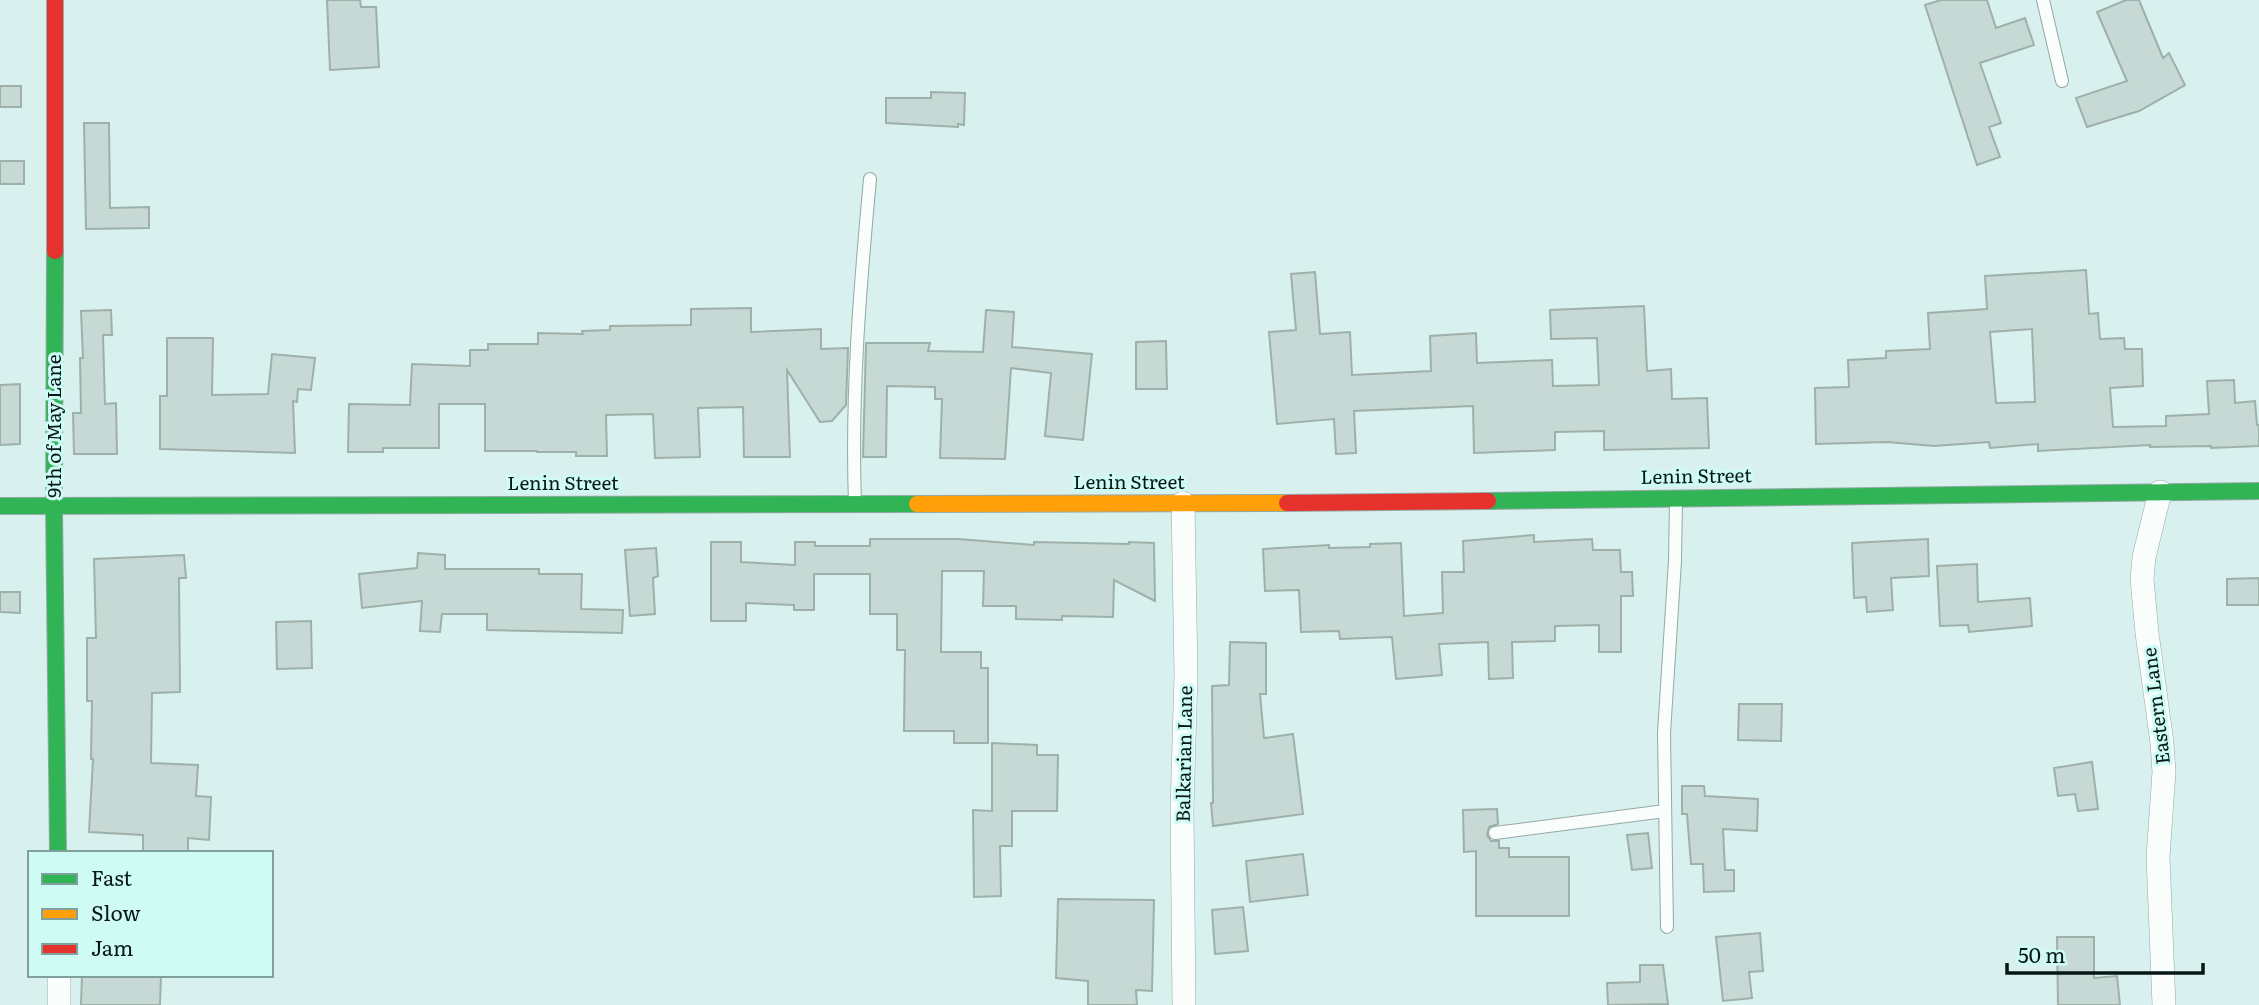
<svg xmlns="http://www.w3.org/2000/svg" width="2259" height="1005" font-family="Literata,serif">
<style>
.building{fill:#c7d9d4;stroke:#9eb0aa;stroke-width:2;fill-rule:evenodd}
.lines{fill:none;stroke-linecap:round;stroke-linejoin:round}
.lane-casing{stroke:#95a8a6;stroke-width:14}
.street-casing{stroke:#95a8a6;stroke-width:24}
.fast-casing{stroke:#95a8a6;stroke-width:18}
.slow-casing{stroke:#95a8a6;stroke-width:18}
.jam-casing{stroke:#95a8a6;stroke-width:18}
.lane{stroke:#f9fdfc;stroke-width:12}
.street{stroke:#f9fdfc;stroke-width:23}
.fast{stroke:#30b455;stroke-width:16}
.slow{stroke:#ff9f0a;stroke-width:16}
.jam{stroke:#e5322d;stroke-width:16}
.labels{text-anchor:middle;stroke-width:6;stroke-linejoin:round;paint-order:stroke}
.street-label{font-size:19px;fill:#071716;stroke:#cffbf5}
</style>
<rect width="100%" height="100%" fill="#d9f1ee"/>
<!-- building -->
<path class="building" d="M 327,0 L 360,0 L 361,7 L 376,7 L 379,67 L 330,70 Z
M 1941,0 L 1987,0 L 1996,28 L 2025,18 L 2034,45 L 1980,63 L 2001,123 L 1989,127 L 2000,157 L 1977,165 L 1925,5 Z
M 2126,0 L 2139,0 L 2163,58 L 2169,53 L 2185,85 L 2139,111 L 2087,127 L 2076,98 L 2127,81 L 2097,12 Z
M 0,86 L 21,86 L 21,107 L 0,107 Z
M 931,92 L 965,93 L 964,125 L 958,124 L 958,127 L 886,123 L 886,98 L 931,98 Z
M 84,123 L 109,123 L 110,208 L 149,207 L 149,228 L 86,229 Z
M 0,161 L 24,161 L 24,184 L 0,184 Z
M 2086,270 L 2089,314 L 2098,313 L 2100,339 L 2124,338 L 2125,349 L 2142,349 L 2143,386 L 2110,388 L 2113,427 L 2166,426 L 2166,416 L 2209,414 L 2207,381 L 2234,380 L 2235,403 L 2255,401 L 2257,425 L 2259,425 L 2259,446 L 2211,448 L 2211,446 L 2150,447 L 2150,445 L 2038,451 L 2038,444 L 1990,448 L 1989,442 L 1934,446 L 1887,442 L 1816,444 L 1815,388 L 1849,387 L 1848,360 L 1886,358 L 1886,351 L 1930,349 L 1928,313 L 1987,309 L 1985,276 ZM 2032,329 L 2035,402 L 1996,403 L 1990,332 Z
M 1315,272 L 1320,334 L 1350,332 L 1352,375 L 1431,371 L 1430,336 L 1476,333 L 1477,363 L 1552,360 L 1553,386 L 1599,385 L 1597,338 L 1551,339 L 1550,310 L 1644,306 L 1647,371 L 1671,369 L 1672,399 L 1707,398 L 1709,448 L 1604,450 L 1604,431 L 1555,432 L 1555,450 L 1474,453 L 1473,406 L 1354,411 L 1356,453 L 1336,454 L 1334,419 L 1277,424 L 1269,332 L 1296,330 L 1291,274 Z
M 751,308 L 751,332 L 821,329 L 821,349 L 848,348 L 846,405 L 832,421 L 820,422 L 787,370 L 790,457 L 744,457 L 743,407 L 698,408 L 700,457 L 655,458 L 653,414 L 606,415 L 607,456 L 576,456 L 576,452 L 537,452 L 537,451 L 485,451 L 485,404 L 439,404 L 439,448 L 383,448 L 383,452 L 348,452 L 349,404 L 410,405 L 412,364 L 470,366 L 470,350 L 488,350 L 488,344 L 538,344 L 538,333 L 583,334 L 582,331 L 610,330 L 610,326 L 691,325 L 691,309 Z
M 111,310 L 112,335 L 103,335 L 105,404 L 116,403 L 117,454 L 74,454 L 73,413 L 81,413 L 80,358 L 83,358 L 81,311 Z
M 986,310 L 1014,312 L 1012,347 L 1092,354 L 1083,440 L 1045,436 L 1051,373 L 1011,368 L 1005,459 L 940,458 L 942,399 L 935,399 L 935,387 L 887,386 L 886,457 L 863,457 L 866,343 L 930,343 L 928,351 L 983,352 Z
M 167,338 L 213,338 L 212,395 L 268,394 L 272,354 L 315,358 L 311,390 L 298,389 L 297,402 L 293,401 L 295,453 L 160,449 L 160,396 L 167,396 Z
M 1166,341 L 1167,389 L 1136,389 L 1136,342 Z
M 20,384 L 20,444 L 0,445 L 0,385 Z
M 1534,535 L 1534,542 L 1592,539 L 1593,550 L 1620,550 L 1621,572 L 1632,572 L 1633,596 L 1621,596 L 1621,652 L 1599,652 L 1599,625 L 1555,626 L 1555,641 L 1512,642 L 1513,678 L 1489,679 L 1488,642 L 1439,644 L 1442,675 L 1396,679 L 1392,637 L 1340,639 L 1339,631 L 1301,632 L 1299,590 L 1265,591 L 1263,549 L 1329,545 L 1329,548 L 1370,547 L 1370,544 L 1401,543 L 1404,616 L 1443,613 L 1442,572 L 1464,572 L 1463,541 Z
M 870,539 L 958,539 L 1034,545 L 1034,542 L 1129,544 L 1129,542 L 1154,543 L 1155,601 L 1114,580 L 1113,617 L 1062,616 L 1062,620 L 1016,619 L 1016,606 L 983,606 L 984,571 L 942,571 L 941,652 L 981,652 L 981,668 L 988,668 L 988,743 L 954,743 L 954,731 L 904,731 L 905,650 L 897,650 L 897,614 L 870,614 L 870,574 L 814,574 L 814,610 L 794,610 L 794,605 L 746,603 L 746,621 L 711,621 L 711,542 L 741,542 L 741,562 L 795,565 L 795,542 L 815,542 L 815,546 L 870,546 Z
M 1928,539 L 1929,576 L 1891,578 L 1893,610 L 1867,612 L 1866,597 L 1854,598 L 1852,543 Z
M 656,548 L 658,576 L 653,578 L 655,614 L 630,616 L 625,550 Z
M 418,553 L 445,555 L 445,569 L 539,569 L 539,574 L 582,574 L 581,609 L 623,610 L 622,633 L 487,630 L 487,614 L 442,614 L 440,632 L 420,631 L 422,601 L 362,608 L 359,574 L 417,568 Z
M 184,555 L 186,578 L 179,578 L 180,692 L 152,693 L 151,763 L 198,765 L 196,796 L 211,797 L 209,840 L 188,838 L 188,853 L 143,853 L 143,835 L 89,832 L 93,759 L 91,759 L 92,701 L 87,701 L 87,638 L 96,638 L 94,559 Z
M 1977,564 L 1978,602 L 2030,598 L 2032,626 L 1969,632 L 1968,625 L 1940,626 L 1937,566 Z
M 2259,578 L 2259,605 L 2227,605 L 2227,579 Z
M 0,592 L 20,592 L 20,613 L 0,612 Z
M 311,621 L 312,668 L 277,669 L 276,622 Z
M 1230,642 L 1266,643 L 1266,694 L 1260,694 L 1264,738 L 1293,734 L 1303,814 L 1213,826 L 1211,803 L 1213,803 L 1212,686 L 1229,685 Z
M 1739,704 L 1782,704 L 1781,741 L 1738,740 Z
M 992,743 L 1037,745 L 1037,755 L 1058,755 L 1057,811 L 1012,811 L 1012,846 L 1000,846 L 1001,896 L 974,897 L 973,810 L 992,811 Z
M 2092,762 L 2098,809 L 2078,811 L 2075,794 L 2058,796 L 2054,768 Z
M 1682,786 L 1704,786 L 1705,796 L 1758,799 L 1757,831 L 1723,829 L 1725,870 L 1734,870 L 1734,891 L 1704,892 L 1703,864 L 1691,864 L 1687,814 L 1682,814 Z
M 1497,809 L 1498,824 L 1489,827 L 1487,835 L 1491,841 L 1499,841 L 1499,848 L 1509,848 L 1509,857 L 1569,857 L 1569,916 L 1476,916 L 1476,851 L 1464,852 L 1463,810 Z
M 1648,833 L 1652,868 L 1632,870 L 1627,835 Z
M 1303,854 L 1308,895 L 1250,902 L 1246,861 Z
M 1058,899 L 1154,900 L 1152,991 L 1136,990 L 1137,1005 L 1088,1005 L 1088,981 L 1056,978 Z
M 1243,907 L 1248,951 L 1215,954 L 1212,910 Z
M 1760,933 L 1763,971 L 1749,972 L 1752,998 L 1723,1001 L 1716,937 Z
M 2057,937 L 2094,937 L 2094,978 L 2117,976 L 2120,1005 L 2058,1005 Z
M 1640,965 L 1663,965 L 1668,1004 L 1608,1005 L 1607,983 L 1640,982 Z
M 82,975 L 161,975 L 160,1005 L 81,1005 Z"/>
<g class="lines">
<defs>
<path id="lane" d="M 2043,0 L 2062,81
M 855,504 C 851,395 860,287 870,179
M 1495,833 L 1665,811
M 1667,927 L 1664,733 L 1675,561 L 1676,500"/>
<path id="street" d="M 2160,492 L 2144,557 L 2142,579 L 2147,633 L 2162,743 L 2164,772 L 2158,857 L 2164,1005
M 1183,503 L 1186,674 L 1182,809 L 1184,1005
M 59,975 L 59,1005"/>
<path id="fast" d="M 55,251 L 54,506 L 58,853
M 1488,501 L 2259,491
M 0,506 L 917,504"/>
<path id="slow" d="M 917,504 L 1287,503"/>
<path id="jam" d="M 55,251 L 55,0
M 1287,503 L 1488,501"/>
</defs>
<!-- lane casing -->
<use href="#lane" class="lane-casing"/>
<!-- street casing -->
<use href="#street" class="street-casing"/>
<!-- fast casing -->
<use href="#fast" class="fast-casing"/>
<!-- slow casing -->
<use href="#slow" class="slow-casing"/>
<!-- jam casing -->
<use href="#jam" class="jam-casing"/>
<!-- lane -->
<use href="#lane" class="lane"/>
<!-- street -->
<use href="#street" class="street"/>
<!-- fast -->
<use href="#fast" class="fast"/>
<!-- slow -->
<use href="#slow" class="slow"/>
<!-- jam -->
<use href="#jam" class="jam"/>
</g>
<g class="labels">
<!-- street labels -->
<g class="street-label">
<text transform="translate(54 426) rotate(-90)" y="7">9th of May Lane</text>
<text transform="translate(1696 476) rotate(-1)" y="7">Lenin Street</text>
<text x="1129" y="489">Lenin Street</text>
<text x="563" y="490">Lenin Street</text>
<text transform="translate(2156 706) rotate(-97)" y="7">Eastern Lane</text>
<text transform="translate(1184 754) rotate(-89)" y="7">Balkarian Lane</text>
</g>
</g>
<!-- legend -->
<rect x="28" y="851" width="245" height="126" fill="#cffbf5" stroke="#7fa09c" stroke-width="2"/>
<rect x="42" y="874" width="35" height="10" fill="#30b455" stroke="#7fa09c" stroke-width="2"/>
<text x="91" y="886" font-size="21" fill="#071716">Fast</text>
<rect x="42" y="909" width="35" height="10" fill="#ff9f0a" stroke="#7fa09c" stroke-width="2"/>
<text x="91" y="921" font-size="21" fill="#071716">Slow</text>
<rect x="42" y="944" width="35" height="10" fill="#e5322d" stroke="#7fa09c" stroke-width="2"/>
<text x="91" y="956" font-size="21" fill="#071716">Jam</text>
<!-- scale -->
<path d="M2007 963v10h196v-10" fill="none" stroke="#071716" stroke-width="3.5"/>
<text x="2018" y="963" font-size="21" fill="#071716" stroke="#cffbf5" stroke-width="5" paint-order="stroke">50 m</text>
</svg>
